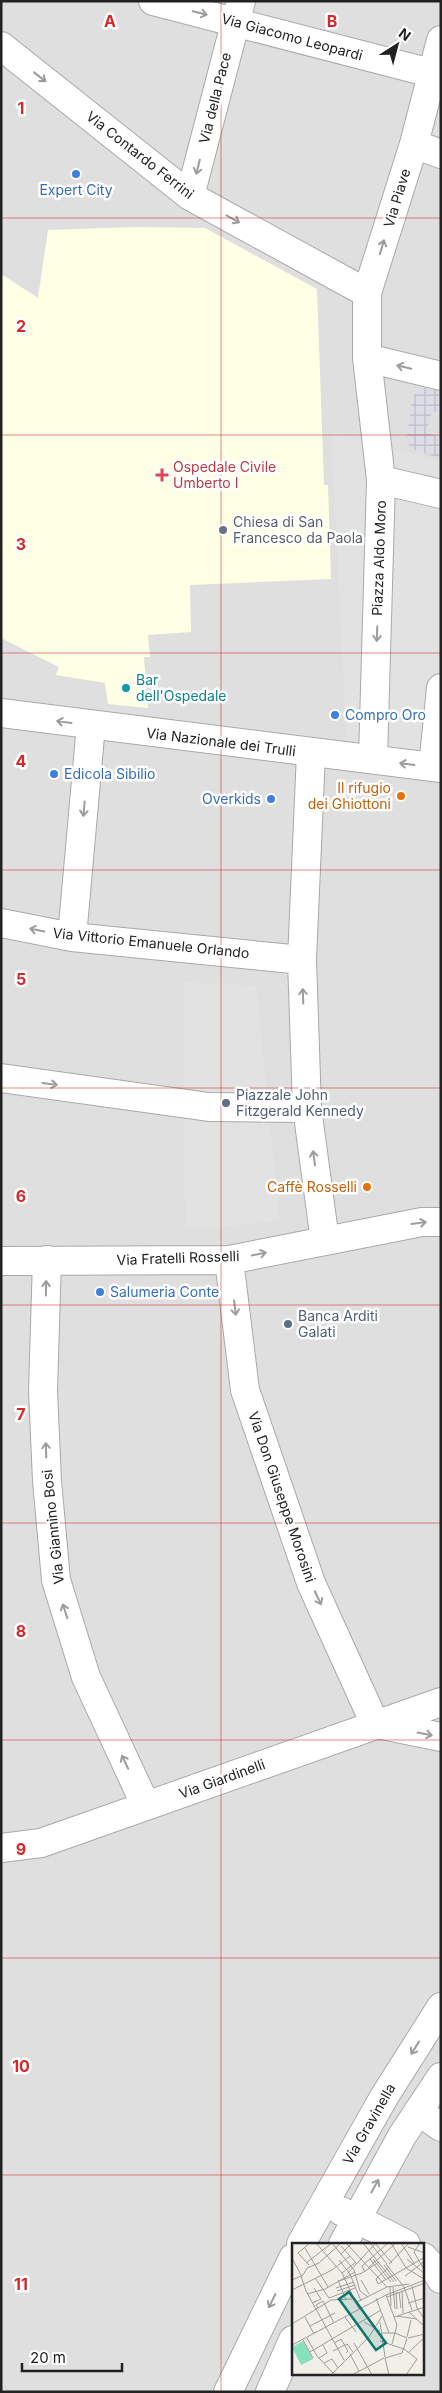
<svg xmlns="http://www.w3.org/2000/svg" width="442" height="2393" font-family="Inter,sans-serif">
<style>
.residential{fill:#e0dfdf;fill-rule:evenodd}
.education{fill:#ffffe5}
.parking{fill:#e2e2e2}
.plaza{fill:url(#plaza-grid)}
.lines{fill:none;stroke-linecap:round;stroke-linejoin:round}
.minor-casing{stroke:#a9a9a9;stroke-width:30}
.tertiary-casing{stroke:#a9a9a9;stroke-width:30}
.minor{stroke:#fff;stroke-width:28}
.tertiary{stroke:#fff;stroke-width:28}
.oneway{stroke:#9c9c9c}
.grid{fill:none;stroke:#d62828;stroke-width:1;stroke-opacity:0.55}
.shop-dot{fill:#3f7fe0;stroke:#fff;stroke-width:2}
.health-dot{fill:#e0444e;stroke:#fff;stroke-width:2}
.worship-dot{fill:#6b7280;stroke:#fff;stroke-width:2}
.culture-dot{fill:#0f9aa8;stroke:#fff;stroke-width:2}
.food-dot{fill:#e8710a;stroke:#fff;stroke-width:2}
.service-dot{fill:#5c6f8a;stroke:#fff;stroke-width:2}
.labels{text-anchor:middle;stroke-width:5;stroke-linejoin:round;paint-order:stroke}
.street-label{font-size:14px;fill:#222;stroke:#fff}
.shop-label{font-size:14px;fill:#366cbe;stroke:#fff;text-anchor:start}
.health-label{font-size:14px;fill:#be3a42;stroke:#fff;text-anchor:start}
.worship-label{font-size:14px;fill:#5b616d;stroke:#fff;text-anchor:start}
.culture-label{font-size:14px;fill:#0d838f;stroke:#fff;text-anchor:start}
.food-label{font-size:14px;fill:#c56008;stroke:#fff;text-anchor:end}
.service-label{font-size:14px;fill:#4e5e75;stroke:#fff;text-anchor:start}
.inset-road{fill:none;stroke:#9f9d99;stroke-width:1}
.view{fill:#0f766e;fill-opacity:0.15;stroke:#0f766e;stroke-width:2.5}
.inset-edge{fill:none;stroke:#222;stroke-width:2.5}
.grid-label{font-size:16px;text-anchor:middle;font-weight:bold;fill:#d62828;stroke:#fff;stroke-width:5;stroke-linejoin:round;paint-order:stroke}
</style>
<defs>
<pattern id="plaza-grid" width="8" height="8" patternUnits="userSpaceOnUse" patternTransform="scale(1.25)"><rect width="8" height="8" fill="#dddde8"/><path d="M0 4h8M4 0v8" fill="none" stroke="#bdbdc7"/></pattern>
</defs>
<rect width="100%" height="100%" fill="#f2efe9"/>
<!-- residential -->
<path class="residential" d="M 1,1 L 441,1 L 441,2392 L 1,2392 ZM 293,2244 L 423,2244 L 423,2374 L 293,2374 Z"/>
<!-- education -->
<path class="education" d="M 135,227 L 205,228 L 317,289 L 324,485 L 328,485 L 331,579 L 190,585 L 191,632 L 148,635 L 150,657 L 144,657 L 148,708 L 108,704 L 105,683 L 56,675 L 59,667 L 1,638 L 1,274 L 38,298 L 48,230 Z"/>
<!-- parking -->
<path class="parking" d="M 331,433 L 441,461 L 441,752 L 347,746 Z
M 184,982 L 256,986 L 280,1221 L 185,1230 Z"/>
<!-- plaza -->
<path class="plaza" d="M 429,386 L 441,388 L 441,413 L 432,411 L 426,433 L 441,437 L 441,458 L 418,452 L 409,446 L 407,437 L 412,398 L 420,388 Z"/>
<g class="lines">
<defs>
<path id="minor" d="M 153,1 L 431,73
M 1,46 L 190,196 L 367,293
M 414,144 L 441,154
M 190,196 L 241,1
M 367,358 L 441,376
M 381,480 L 441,494
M 311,753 L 302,960 L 307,1108 L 325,1241
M 373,759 L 381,480 L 367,358 L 367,293 L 414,144 L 441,40
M 433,767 L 441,688
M 1,923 L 72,937 L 302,960
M 72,937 L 91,725
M 1,1078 L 209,1107 L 307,1108
M 47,1260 L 43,1391 L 47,1481 L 56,1580 L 86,1677 L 146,1806
M 229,1260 L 245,1390 L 311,1583 L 375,1724
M 1,1261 L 229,1260 L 422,1222 L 441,1222
M 377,1724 L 441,1737
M 1,1848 L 41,1843 L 441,1702
M 418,2111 L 441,2127
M 341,2211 L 406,2244
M 301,2244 L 384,2097 L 441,2007
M 343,2244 L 402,2136 L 441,2077
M 423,2257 L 435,2269 L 441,2279
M 228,2392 L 293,2258
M 270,2392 L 293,2340"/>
<path id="tertiary" d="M 1,713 L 441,768"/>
</defs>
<!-- minor casing -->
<use href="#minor" class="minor-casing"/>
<!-- tertiary casing -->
<use href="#tertiary" class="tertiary-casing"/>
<!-- minor -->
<use href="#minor" class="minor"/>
<!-- tertiary -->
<use href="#tertiary" class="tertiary"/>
</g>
<!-- one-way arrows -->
<defs><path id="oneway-shaft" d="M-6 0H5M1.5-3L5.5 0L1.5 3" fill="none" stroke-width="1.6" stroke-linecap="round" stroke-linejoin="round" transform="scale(1.25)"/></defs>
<g class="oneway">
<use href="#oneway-shaft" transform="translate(200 13) rotate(14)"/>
<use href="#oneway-shaft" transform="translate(40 77) rotate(38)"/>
<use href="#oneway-shaft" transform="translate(198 167) rotate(104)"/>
<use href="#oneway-shaft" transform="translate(233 219) rotate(29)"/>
<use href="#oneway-shaft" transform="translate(382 247) rotate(-73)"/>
<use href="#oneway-shaft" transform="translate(404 367) rotate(-166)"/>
<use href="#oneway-shaft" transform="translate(377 634) rotate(92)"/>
<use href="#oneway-shaft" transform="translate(64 722) rotate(-172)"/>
<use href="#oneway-shaft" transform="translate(407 764) rotate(-173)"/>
<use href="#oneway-shaft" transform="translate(84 809) rotate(95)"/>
<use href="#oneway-shaft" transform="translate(37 930) rotate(-169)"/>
<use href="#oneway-shaft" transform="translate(303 996) rotate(-92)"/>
<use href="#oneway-shaft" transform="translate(50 1084) rotate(8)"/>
<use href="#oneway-shaft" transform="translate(314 1158) rotate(-98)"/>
<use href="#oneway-shaft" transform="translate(419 1223) rotate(-8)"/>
<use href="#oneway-shaft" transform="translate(259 1254) rotate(-11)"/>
<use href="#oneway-shaft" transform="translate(46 1288) rotate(-89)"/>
<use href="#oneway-shaft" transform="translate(235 1308) rotate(83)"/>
<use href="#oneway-shaft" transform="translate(46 1450) rotate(-92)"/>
<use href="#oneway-shaft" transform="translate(318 1598) rotate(65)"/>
<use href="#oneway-shaft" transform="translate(65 1611) rotate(-108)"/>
<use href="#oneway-shaft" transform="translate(425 1734) rotate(11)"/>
<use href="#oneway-shaft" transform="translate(125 1762) rotate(-115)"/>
<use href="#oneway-shaft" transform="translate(415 2048) rotate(122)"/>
<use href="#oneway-shaft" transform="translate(375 2186) rotate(-61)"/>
<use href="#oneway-shaft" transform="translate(272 2301) rotate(116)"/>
</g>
<!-- grid -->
<path class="grid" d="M 221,1 L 221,2392M 1,218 L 441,218M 1,435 L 441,435M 1,653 L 441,653M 1,870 L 441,870M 1,1088 L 441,1088M 1,1305 L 441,1305M 1,1523 L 441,1523M 1,1740 L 441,1740M 1,1958 L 441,1958M 1,2175 L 441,2175"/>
<!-- markers -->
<g class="shop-dot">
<circle cx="76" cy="174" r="5"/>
<circle cx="335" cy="715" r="5"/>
<circle cx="54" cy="774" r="5"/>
<circle cx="271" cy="799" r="5"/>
<circle cx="100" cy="1292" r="5"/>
</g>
<path class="health-dot" d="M159.5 467.5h5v5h5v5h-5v5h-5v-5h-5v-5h5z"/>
<circle class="worship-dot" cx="223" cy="530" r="5"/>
<circle class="culture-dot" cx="126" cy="688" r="5"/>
<g class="food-dot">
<circle cx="401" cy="796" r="5"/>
<circle cx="367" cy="1187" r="5"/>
</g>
<g class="service-dot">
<circle cx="226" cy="1103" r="5"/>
<circle cx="288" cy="1324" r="5"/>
</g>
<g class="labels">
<!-- street labels -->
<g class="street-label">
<text transform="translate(292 37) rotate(15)" y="5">Via Giacomo Leopardi</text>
<text transform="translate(215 98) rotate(-76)" y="5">Via della Pace</text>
<text transform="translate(140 155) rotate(38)" y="5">Via Contardo Ferrini</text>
<text transform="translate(397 198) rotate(-73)" y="5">Via Piave</text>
<text transform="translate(379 558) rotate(-88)" y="5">Piazza Aldo Moro</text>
<text transform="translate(221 742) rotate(7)" y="5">Via Nazionale dei Trulli</text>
<text transform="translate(151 943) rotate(6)" y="5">Via Vittorio Emanuele Orlando</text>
<text transform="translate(178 1258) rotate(-2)" y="5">Via Fratelli Rosselli</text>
<text transform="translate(282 1497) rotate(71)" y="5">Via Don Giuseppe Morosini</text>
<text transform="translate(53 1527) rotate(-96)" y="5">Via Giannino Bosi</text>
<text transform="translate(222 1779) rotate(-20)" y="5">Via Giardinelli</text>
<text transform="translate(369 2124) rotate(-60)" y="5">Via Gravinella</text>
</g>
<!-- shop labels -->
<g class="shop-label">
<text x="76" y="195" text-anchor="middle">Expert City</text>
<text x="345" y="720">Compro Oro</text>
<text x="64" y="779">Edicola Sibilio</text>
<text x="261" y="804" text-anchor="end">Overkids</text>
<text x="110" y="1297">Salumeria Conte</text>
</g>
<!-- health labels -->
<g class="health-label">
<text x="173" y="472">Ospedale Civile<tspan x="173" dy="16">Umberto I</tspan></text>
</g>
<!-- worship labels -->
<g class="worship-label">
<text x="233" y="527">Chiesa di San<tspan x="233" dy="16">Francesco da Paola</tspan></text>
</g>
<!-- culture labels -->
<g class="culture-label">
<text x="136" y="685">Bar<tspan x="136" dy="16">dell'Ospedale</tspan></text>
</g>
<!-- food labels -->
<g class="food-label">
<text x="391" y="793">Il rifugio<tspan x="391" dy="16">dei Ghiottoni</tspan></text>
<text x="357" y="1192">Caffè Rosselli</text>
</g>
<!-- service labels -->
<g class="service-label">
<text x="236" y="1100">Piazzale John<tspan x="236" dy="16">Fitzgerald Kennedy</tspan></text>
<text x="298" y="1321">Banca Arditi<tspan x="298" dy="16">Galati</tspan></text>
</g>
</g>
<!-- overview -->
<g transform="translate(292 2243)">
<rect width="132" height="132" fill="#f2efe9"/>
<path d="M 11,98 L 21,116 L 9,122 L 0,104 Z" fill="#88e0be"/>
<path class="inset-road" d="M 24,0 L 50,30 L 67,66M 40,0 L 62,27 L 68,48 L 76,54M 54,0 L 95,44M 71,0 L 102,39M 78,0 L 95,21M 83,0 L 100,20M 99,0 L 114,25 L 132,36M 109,0 L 122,20M 128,0 L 122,9 L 133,28M 49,3 L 65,21M 116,4 L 133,10M 13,5 L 36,44M 49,11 L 60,0M 0,15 L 10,34M 78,16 L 94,37M 81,16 L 99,39M 115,16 L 133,31M 47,17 L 58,31 L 69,58M 14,20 L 40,0M 94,21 L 112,44 L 120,67M 97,21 L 117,0M 17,22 L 6,10 L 18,0M 92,22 L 104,38M 77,24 L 104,0M 97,24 L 84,36 L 86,41 L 133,14M 15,25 L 27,20 L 49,0M 73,29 L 70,23 L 96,0M 50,30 L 64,19M 55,31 L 84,0M 9,33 L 14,48 L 52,117M 113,33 L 133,18M 23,35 L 37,55M 0,37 L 11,32 L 15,25M 46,37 L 54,57M 69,37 L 77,51M 47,38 L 70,30 L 87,19M 120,43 L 125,65 L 133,77M 98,44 L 99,63M 101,44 L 103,66M 44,45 L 62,39M 0,47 L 40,27 L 58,13M 45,48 L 63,42M 110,48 L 111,70M 104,49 L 105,66M 107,49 L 109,65M 15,51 L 33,46 L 63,29M 94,52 L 105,82 L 100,101M 95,54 L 133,40M 37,55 L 63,45M 84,55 L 97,90M 20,60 L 29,56 L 22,45M 63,60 L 95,44 L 117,41M 116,60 L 133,55M 26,65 L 24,62 L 31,58 L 42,80M 117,69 L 133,84M 105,73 L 125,76M 13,74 L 22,91M 53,74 L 64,89M 102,74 L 133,64M 72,79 L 88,88M 88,79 L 93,114M 0,81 L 39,57 L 60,56M 18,83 L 43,70M 89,90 L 103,90 L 115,95M 115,94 L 119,77M 15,95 L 25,113 L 41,130M 116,95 L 133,91M 11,97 L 21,115M 88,98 L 112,106 L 125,116 L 114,132M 42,100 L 49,96 L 56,108 L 54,110M 62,100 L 80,132M 0,102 L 94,52 L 133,37M 41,108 L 55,101 L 61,109M 18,109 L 89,67M 117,109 L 133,94M 58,111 L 67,128M 27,115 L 35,110 L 31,102M 93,115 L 110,110 L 115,96M 93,115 L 97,132M 32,120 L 40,116 L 46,125M 39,132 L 77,94 L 90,73M 60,132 L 92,115"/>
<path class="view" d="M 57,49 L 94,100 L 84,107 L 47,56 Z"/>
<rect width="132" height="132" class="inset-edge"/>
</g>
<g class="grid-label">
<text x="110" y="27">A</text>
<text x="332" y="27">B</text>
<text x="21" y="114">1</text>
<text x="21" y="332">2</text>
<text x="21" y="550">3</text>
<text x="21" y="767">4</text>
<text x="21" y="985">5</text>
<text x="21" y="1202">6</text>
<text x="21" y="1420">7</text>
<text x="21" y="1637">8</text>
<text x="21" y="1855">9</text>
<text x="21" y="2072">10</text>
<text x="21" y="2290">11</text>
</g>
<!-- border -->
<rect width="442" height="2393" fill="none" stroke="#222222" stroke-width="5"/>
<!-- north arrow -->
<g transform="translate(397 45) rotate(36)" stroke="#ffffff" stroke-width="4" paint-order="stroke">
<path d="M0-4L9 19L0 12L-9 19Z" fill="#222222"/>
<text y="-8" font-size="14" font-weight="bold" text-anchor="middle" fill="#222222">N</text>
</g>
<!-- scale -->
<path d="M22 2363v8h100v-8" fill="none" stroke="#222222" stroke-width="2.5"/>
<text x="30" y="2363" font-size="15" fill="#222222" stroke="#ffffff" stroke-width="4" paint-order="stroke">20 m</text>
</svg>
